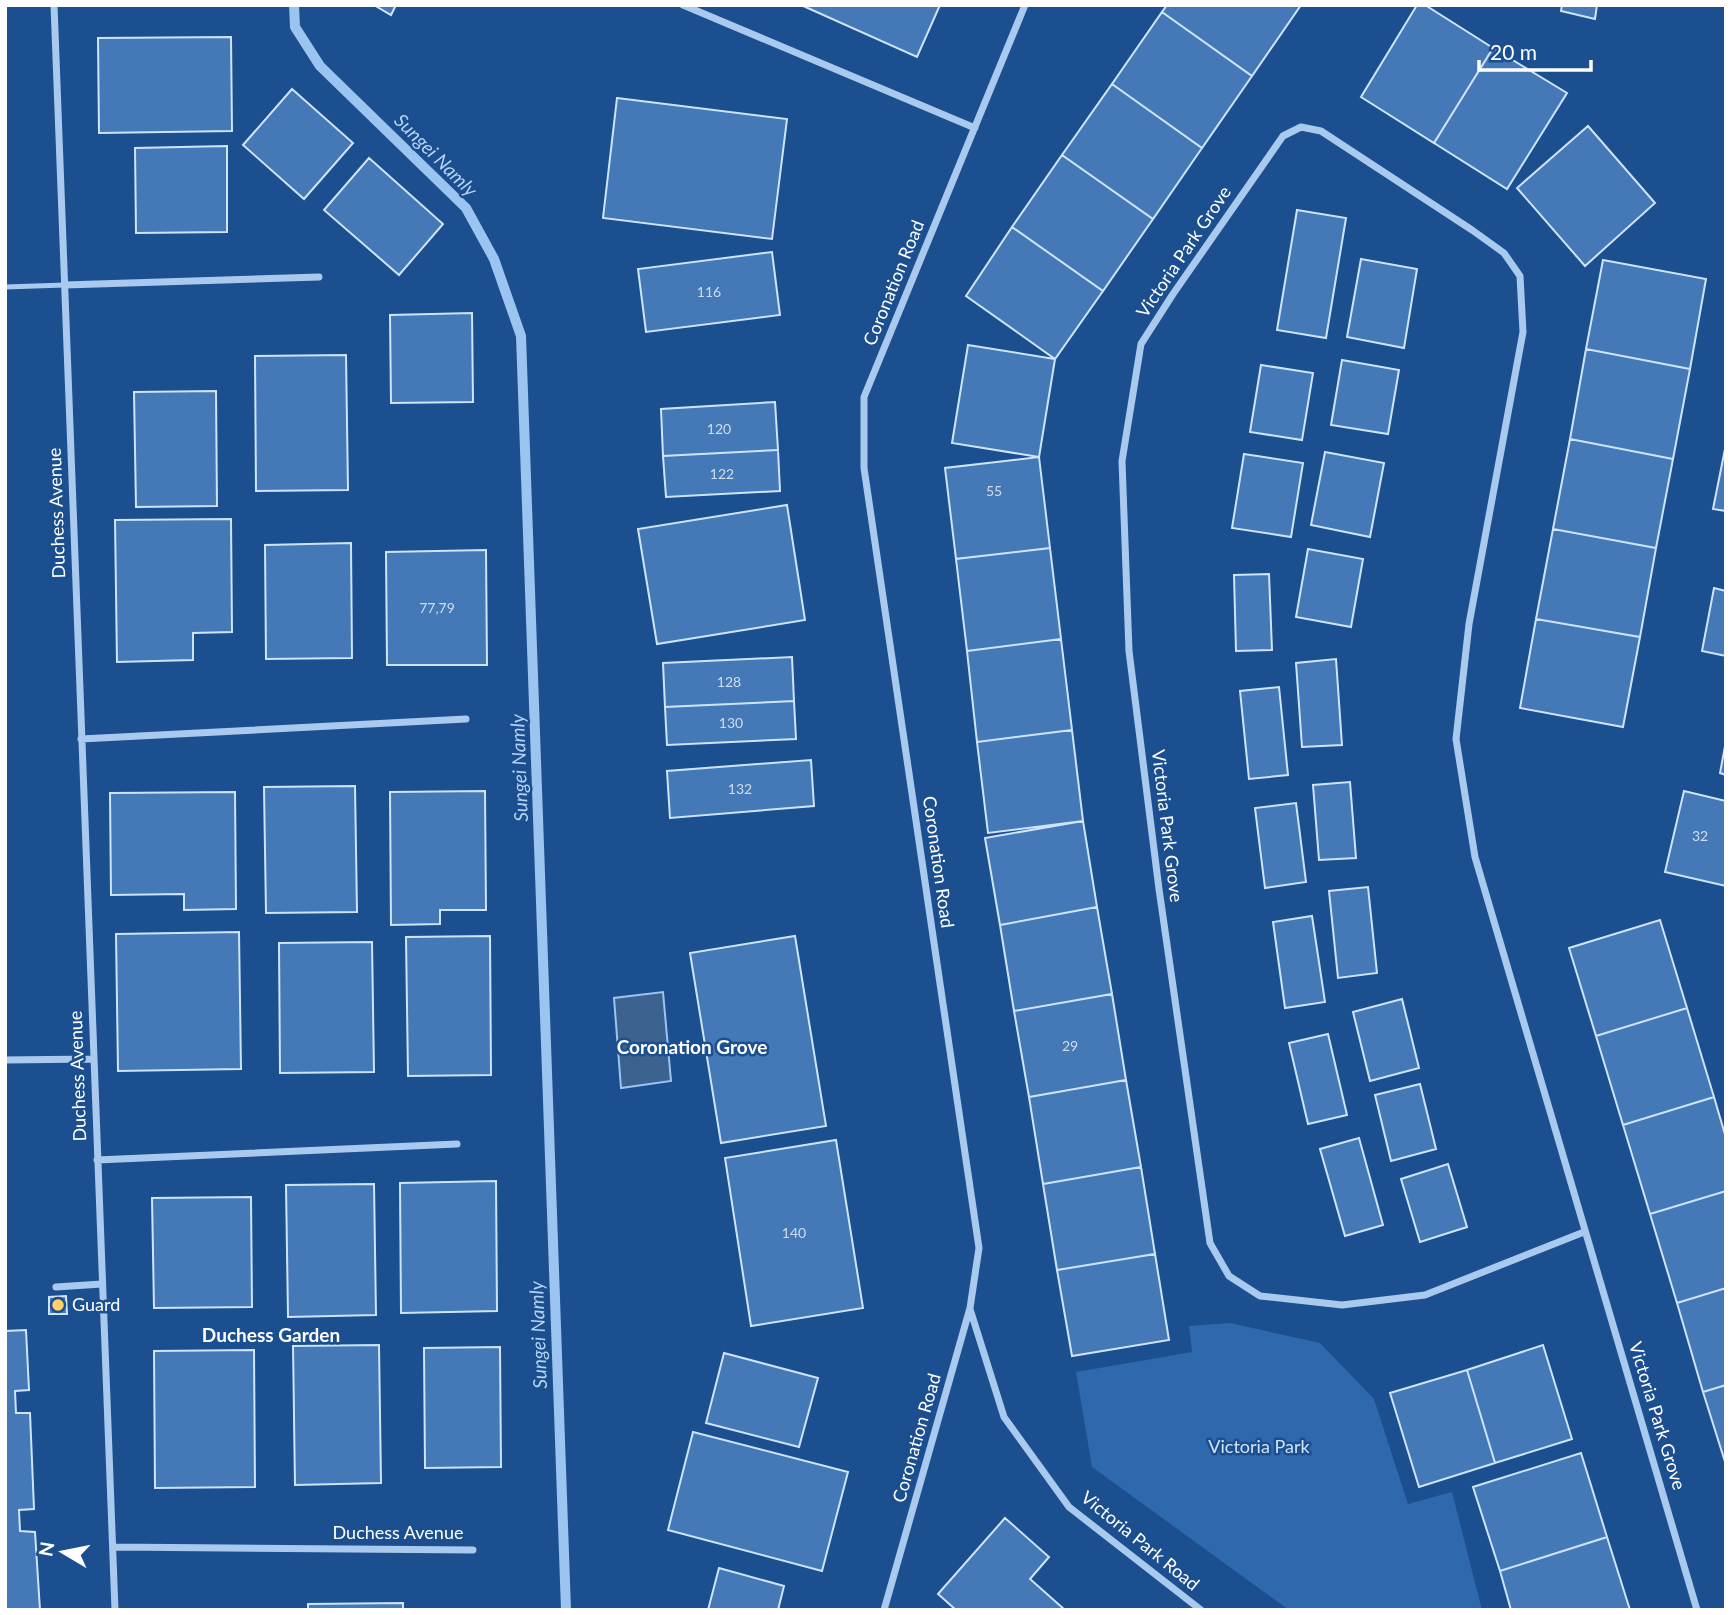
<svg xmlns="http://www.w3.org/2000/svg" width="1731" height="1615" font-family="Lato,sans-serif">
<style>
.green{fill:#2e69ad}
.water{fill:#3c6290;stroke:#9cc4f0;stroke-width:2}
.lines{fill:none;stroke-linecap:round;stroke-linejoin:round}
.stream{stroke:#9cc4f0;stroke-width:10}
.building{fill:#4478b7;stroke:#cfe3fa;stroke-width:2}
.lane{stroke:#a9c9ee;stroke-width:5}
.street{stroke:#a9c9ee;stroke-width:7}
.poi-dot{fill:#ffd166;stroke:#1b4f8f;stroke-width:2.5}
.labels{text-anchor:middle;stroke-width:5;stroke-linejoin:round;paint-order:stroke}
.number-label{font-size:14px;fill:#d0dded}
.street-label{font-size:18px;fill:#fff;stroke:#1b4f8f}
.poi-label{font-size:18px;fill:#fff;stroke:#1b4f8f;text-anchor:start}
.park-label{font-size:18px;fill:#cfe3fa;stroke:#1b4f8f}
.water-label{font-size:19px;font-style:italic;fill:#b5d3f5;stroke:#1b4f8f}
.neighbourhood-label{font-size:19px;font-weight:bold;fill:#fff;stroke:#1b4f8f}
</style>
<rect width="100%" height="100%" fill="#1b4f8f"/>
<!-- green -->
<path class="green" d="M 1230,1323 L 1320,1343 L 1374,1399 L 1408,1504 L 1452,1492 L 1482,1610 L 1289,1610 L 1092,1467 L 1076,1372 L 1192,1352 L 1189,1326 Z"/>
<!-- water -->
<path class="water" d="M 663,992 L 671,1081 L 621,1088 L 614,998 Z"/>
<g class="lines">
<!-- stream -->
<path class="stream" d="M 294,5 L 295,27 L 320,66 L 466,208 L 494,259 L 521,336 L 566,1610"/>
</g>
<!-- building -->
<path class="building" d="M 374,5 L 396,5 L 391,15 Z
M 801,5 L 940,5 L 917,57 Z
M 1167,5 L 1301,5 L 1252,76 L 1162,12 Z
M 1417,5 L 1425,5 L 1493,48 L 1434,143 L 1361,97 Z
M 1562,5 L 1597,5 L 1595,19 L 1561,11 Z
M 1162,12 L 1252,76 L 1202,148 L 1112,84 Z
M 231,37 L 232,131 L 99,133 L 98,38 Z
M 1493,48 L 1567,93 L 1507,189 L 1434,143 Z
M 1112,84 L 1202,148 L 1153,219 L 1062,155 Z
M 292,89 L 353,143 L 304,199 L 243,145 Z
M 617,98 L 787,119 L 772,239 L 603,218 Z
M 1588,126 L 1655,203 L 1585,266 L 1517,188 Z
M 227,146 L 227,232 L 136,233 L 135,148 Z
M 1062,155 L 1153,219 L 1103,291 L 1012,227 Z
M 369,158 L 443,224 L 399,275 L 324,210 Z
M 1297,210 L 1346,218 L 1326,338 L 1277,330 Z
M 1012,227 L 1103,291 L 1055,359 L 966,296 Z
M 772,252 L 780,315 L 646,332 L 638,269 Z
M 1361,259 L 1417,269 L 1404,348 L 1347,337 Z
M 1603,260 L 1706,279 L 1690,369 L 1586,349 Z
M 472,313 L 473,402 L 391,403 L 390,315 Z
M 968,345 L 1055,359 L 1039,457 L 952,443 Z
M 1586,349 L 1690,369 L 1673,459 L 1570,439 Z
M 346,355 L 348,490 L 256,491 L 255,356 Z
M 1342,360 L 1399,370 L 1388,434 L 1331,425 Z
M 1261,365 L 1313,373 L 1302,440 L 1250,432 Z
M 216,391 L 217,506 L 136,507 L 134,392 Z
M 775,402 L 778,450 L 663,456 L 661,409 Z
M 1570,439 L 1673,459 L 1656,548 L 1553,529 Z
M 1726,444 L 1726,511 L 1713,509 Z
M 778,450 L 780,491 L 666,497 L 663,456 Z
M 1325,452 L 1384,463 L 1370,537 L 1311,525 Z
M 1244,454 L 1303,463 L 1291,537 L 1232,528 Z
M 1039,457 L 1050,548 L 956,559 L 945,468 Z
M 787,505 L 805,620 L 657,644 L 638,529 Z
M 231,519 L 232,632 L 193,633 L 193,660 L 117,662 L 115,520 Z
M 1553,529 L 1656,548 L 1640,637 L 1536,619 Z
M 351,543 L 352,658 L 266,659 L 265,545 Z
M 1050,548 L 1061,639 L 967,651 L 956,559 Z
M 1308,549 L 1363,559 L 1351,627 L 1296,617 Z
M 486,550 L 487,665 L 387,665 L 386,552 Z
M 1269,574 L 1272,650 L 1236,651 L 1234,575 Z
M 1714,588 L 1726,591 L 1726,656 L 1702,651 Z
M 1536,619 L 1640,637 L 1623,727 L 1520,708 Z
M 1061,639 L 1072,730 L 977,742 L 967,651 Z
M 792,657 L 794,701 L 665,707 L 663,663 Z
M 1336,659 L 1342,745 L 1302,747 L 1296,663 Z
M 1279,687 L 1288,775 L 1249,779 L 1240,691 Z
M 794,701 L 796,739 L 667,745 L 665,707 Z
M 1072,730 L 1083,821 L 988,833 L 977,742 Z
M 1726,741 L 1726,775 L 1720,773 Z
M 811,760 L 814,806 L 670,818 L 667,771 Z
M 1350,782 L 1356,858 L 1319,860 L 1313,785 Z
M 355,786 L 357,912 L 266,913 L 264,787 Z
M 485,791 L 486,910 L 440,910 L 440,924 L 391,925 L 390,792 Z
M 1684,791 L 1726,801 L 1726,886 L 1665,872 Z
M 235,792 L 236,909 L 184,910 L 184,894 L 111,895 L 110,793 Z
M 1296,803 L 1306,882 L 1265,888 L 1255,808 Z
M 1083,821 L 1097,907 L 1000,925 L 985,838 Z
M 1368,887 L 1377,973 L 1338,978 L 1329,891 Z
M 1097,907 L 1112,994 L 1014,1011 L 1000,925 Z
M 1312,916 L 1325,1002 L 1285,1008 L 1273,922 Z
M 1660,920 L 1687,1008 L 1596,1036 L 1569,948 Z
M 239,932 L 241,1069 L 118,1071 L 116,934 Z
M 490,936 L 491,1075 L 408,1076 L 406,937 Z
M 795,936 L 826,1126 L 721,1143 L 690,953 Z
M 372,942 L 374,1072 L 280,1073 L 279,943 Z
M 1112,994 L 1126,1080 L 1029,1097 L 1014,1011 Z
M 1402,999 L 1419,1068 L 1370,1081 L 1353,1012 Z
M 1687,1008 L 1714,1097 L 1623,1125 L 1596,1036 Z
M 1328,1034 L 1347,1115 L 1308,1124 L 1289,1043 Z
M 1126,1080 L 1141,1167 L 1043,1184 L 1029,1097 Z
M 1420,1084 L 1436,1149 L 1391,1161 L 1375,1095 Z
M 1714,1097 L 1726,1138 L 1726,1191 L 1650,1214 L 1623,1125 Z
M 1359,1138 L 1383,1225 L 1345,1236 L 1320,1149 Z
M 836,1140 L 863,1308 L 751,1326 L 725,1158 Z
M 1448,1164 L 1467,1227 L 1420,1242 L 1401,1179 Z
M 1141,1167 L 1155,1254 L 1057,1270 L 1043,1184 Z
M 496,1181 L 497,1311 L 401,1313 L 400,1183 Z
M 374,1184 L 376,1315 L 288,1317 L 286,1185 Z
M 1726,1191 L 1726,1288 L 1677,1303 L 1650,1214 Z
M 251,1197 L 252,1307 L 154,1308 L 152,1198 Z
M 1155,1254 L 1169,1340 L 1072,1356 L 1057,1270 Z
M 1726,1288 L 1726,1385 L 1703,1392 L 1677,1303 Z
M 66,1296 L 67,1314 L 49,1314 L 49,1297 Z
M 26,1330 L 29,1390 L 15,1391 L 16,1413 L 30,1413 L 34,1509 L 19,1510 L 20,1531 L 35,1532 L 40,1610 L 5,1610 L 5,1331 Z
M 379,1345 L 381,1483 L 295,1485 L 293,1346 Z
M 1543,1345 L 1572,1439 L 1495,1463 L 1467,1370 Z
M 500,1347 L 501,1467 L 425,1468 L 424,1348 Z
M 254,1350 L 255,1487 L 155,1488 L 154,1351 Z
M 724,1353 L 818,1378 L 799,1447 L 706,1423 Z
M 1467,1370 L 1495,1463 L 1419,1487 L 1390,1393 Z
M 1726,1385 L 1726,1465 L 1703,1392 Z
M 693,1432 L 848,1472 L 822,1571 L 668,1530 Z
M 1581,1453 L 1607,1537 L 1500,1571 L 1473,1487 Z
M 1005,1518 L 1049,1557 L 1030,1579 L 1065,1610 L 956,1610 L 938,1594 Z
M 1607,1537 L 1630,1610 L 1511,1610 L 1500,1571 Z
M 719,1568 L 784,1586 L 778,1610 L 708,1610 Z
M 403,1603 L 403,1610 L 308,1610 L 308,1604 Z"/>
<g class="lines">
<!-- lane -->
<path class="lane" d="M 5,287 L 65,285"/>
<!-- street -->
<path class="street" d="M 54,5 L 115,1610
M 683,5 L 975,128
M 65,285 L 319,277
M 81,739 L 466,719
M 5,1060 L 93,1059
M 97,1160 L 457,1144
M 1584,1232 L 1425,1295 L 1342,1305 L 1260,1296 L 1229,1276 L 1210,1243 L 1159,889 L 1129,651 L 1122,461 L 1141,344 L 1173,294 L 1283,136 L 1301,127 L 1321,131 L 1472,230 L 1504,253 L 1520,276 L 1523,332 L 1469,624 L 1456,739 L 1475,857 L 1697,1610
M 56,1287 L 102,1284
M 970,1309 L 1004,1417 L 1069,1507 L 1201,1610
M 113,1547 L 473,1550
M 884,1610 L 970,1308 L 979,1248 L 864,468 L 864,397 L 1025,5"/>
</g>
<!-- markers -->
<circle class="poi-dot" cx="58" cy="1305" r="7"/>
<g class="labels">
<!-- number labels -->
<g class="number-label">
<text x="709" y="297">116</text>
<text x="719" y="434">120</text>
<text x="722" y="479">122</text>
<text x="994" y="496">55</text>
<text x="437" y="613">77,79</text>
<text x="729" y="687">128</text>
<text x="731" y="728">130</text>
<text x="740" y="794">132</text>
<text x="1700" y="841">32</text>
<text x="1070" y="1051">29</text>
<text x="794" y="1238">140</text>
</g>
<!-- street labels -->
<g class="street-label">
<text transform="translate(1184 252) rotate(-56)" y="6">Victoria Park Grove</text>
<text transform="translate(894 283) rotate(-68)" y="6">Coronation Road</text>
<text transform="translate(57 513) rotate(-92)" y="6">Duchess Avenue</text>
<text transform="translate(1167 826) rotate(83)" y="6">Victoria Park Grove</text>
<text transform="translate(938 862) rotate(82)" y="6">Coronation Road</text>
<text transform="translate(78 1076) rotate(-92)" y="6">Duchess Avenue</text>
<text transform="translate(1657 1416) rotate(73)" y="6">Victoria Park Grove</text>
<text transform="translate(917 1438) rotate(-74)" y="6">Coronation Road</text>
<text x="398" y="1539">Duchess Avenue</text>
<text transform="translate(1140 1541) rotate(39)" y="6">Victoria Park Road</text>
</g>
<!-- poi labels -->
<g class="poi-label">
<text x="72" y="1311">Guard</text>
</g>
<!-- park labels -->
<g class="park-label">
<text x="1259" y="1453">Victoria Park</text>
</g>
<!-- water labels -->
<g class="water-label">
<text transform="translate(436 155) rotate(45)" y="7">Sungei Namly</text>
<text transform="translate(519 768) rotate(-92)" y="7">Sungei Namly</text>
<text transform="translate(538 1335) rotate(-92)" y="7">Sungei Namly</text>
</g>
<!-- neighbourhood labels -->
<g class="neighbourhood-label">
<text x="692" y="1054">Coronation Grove</text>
<text x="271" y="1342">Duchess Garden</text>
</g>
</g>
<!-- border -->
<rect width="1731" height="1615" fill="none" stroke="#ffffff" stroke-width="14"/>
<!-- north arrow -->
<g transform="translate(63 1552) rotate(280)" stroke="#1b4f8f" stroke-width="5" paint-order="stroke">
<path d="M0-5L12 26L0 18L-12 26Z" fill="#ffffff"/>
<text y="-10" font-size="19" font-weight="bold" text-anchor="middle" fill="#ffffff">N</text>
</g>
<!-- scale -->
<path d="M1479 60v10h112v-10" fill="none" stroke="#ffffff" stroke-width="3.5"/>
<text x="1490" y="60" font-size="21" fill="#ffffff" stroke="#1b4f8f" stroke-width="5" paint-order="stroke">20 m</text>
</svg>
